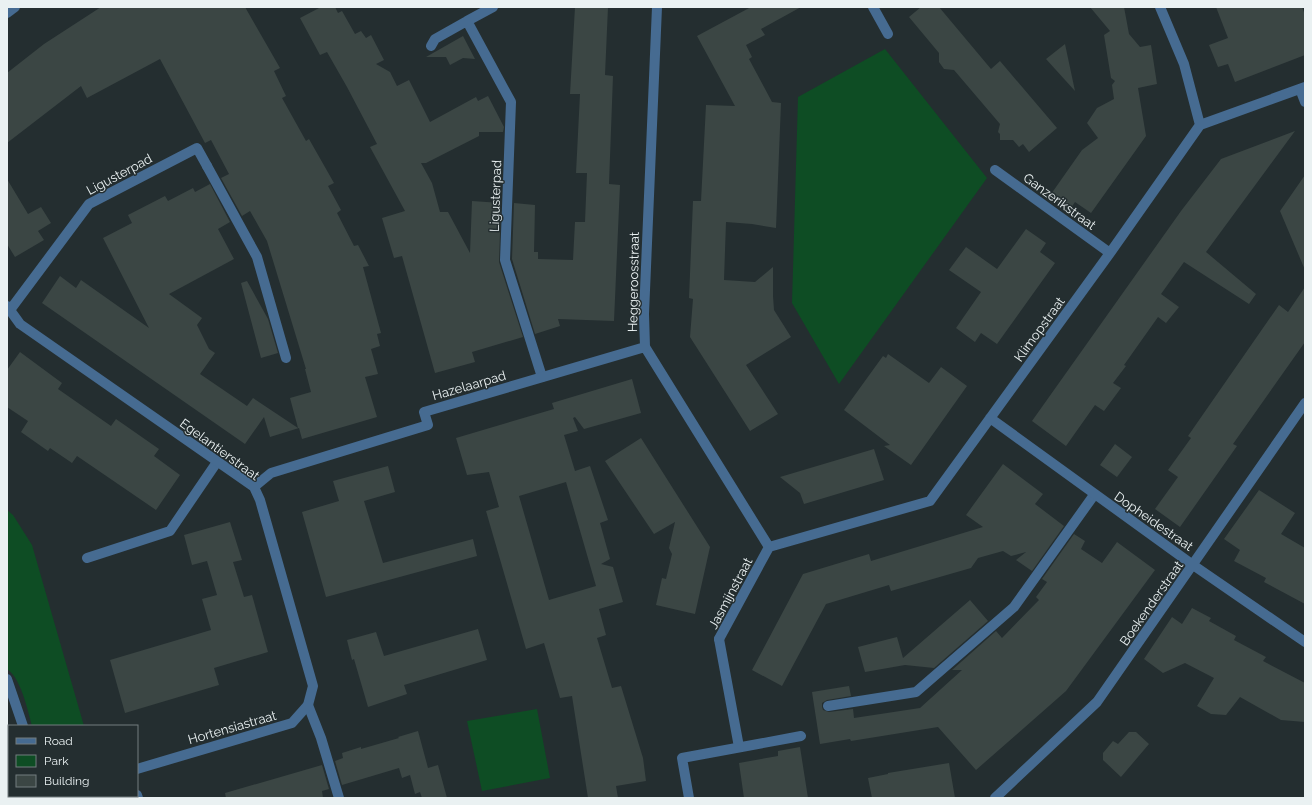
<svg xmlns="http://www.w3.org/2000/svg" width="1312" height="805" font-family="Raleway,sans-serif">
<style>
.green{fill:#0e4d24}
.building{fill:#3b4644;fill-rule:evenodd}
.lines{fill:none;stroke-linecap:round;stroke-linejoin:round}
.service{stroke:#466b91;stroke-width:10}
.minor{stroke:#466b91;stroke-width:10}
.tertiary{stroke:#466b91;stroke-width:10}
.labels{text-anchor:middle;stroke-width:3;stroke-linejoin:round;paint-order:stroke}
.street-label{font-size:13px;fill:#eaf1f2;stroke:#242e30}
</style>
<rect width="100%" height="100%" fill="#242e30"/>
<!-- green -->
<path class="green" d="M 885,49 L 987,178 L 839,384 L 792,303 L 798,97 Z
M 7,510 L 13,515 L 32,545 L 84,726 L 32,726 C 28,711 21,678 7,669 Z
M 537,709 L 550,778 L 482,791 L 467,721 Z"/>
<!-- building -->
<path class="building" d="M 101,7 L 245,7 L 280,68 L 274,71 L 286,96 L 282,98 L 306,141 L 309,139 L 334,183 L 328,186 L 341,210 L 337,213 L 354,246 L 358,245 L 369,266 L 363,267 L 381,333 L 377,334 L 380,346 L 371,349 L 378,374 L 365,377 L 377,417 L 302,439 L 299,428 L 270,437 L 264,417 L 245,444 L 42,303 L 60,276 L 76,288 L 81,280 L 149,328 L 103,238 L 132,223 L 128,215 L 165,196 L 168,201 L 193,188 L 195,192 L 210,184 L 230,222 L 218,229 L 234,259 L 169,294 L 202,318 L 197,325 L 209,349 L 215,353 L 200,374 L 247,406 L 253,398 L 298,428 L 290,398 L 311,392 L 305,369 L 306,369 L 267,241 L 250,211 L 242,216 L 221,178 L 229,174 L 211,140 L 205,143 L 160,59 L 87,98 L 81,86 L 7,143 L 7,73 L 44,44 Z
M 321,7 L 335,7 L 338,13 L 342,11 L 355,34 L 361,31 L 366,38 L 371,35 L 384,60 L 376,64 L 390,72 L 397,86 L 409,80 L 430,122 L 476,97 L 478,101 L 488,96 L 504,127 L 503,132 L 479,132 L 479,136 L 426,163 L 421,163 L 432,183 L 440,212 L 448,212 L 470,253 L 472,201 L 501,203 L 499,262 L 523,337 L 472,352 L 475,362 L 435,373 L 402,256 L 394,258 L 382,218 L 405,211 L 370,147 L 377,144 L 347,87 L 327,52 L 320,55 L 300,18 Z
M 575,7 L 608,7 L 605,75 L 613,76 L 609,184 L 620,185 L 614,321 L 558,319 L 560,326 L 535,334 L 512,259 L 514,203 L 535,205 L 534,252 L 538,252 L 538,259 L 573,260 L 575,222 L 585,222 L 587,173 L 576,173 L 580,94 L 570,94 Z
M 751,7 L 801,7 L 761,29 L 765,35 L 746,45 L 752,57 L 749,59 L 772,102 L 781,103 L 776,228 L 752,224 L 726,222 L 724,280 L 755,282 L 773,267 L 773,296 L 774,310 L 791,337 L 746,365 L 778,414 L 750,431 L 690,337 L 693,299 L 689,298 L 693,201 L 701,201 L 706,105 L 735,106 L 697,36 Z
M 921,7 L 939,7 L 991,69 L 1000,61 L 1057,128 L 1029,152 L 1023,144 L 1019,147 L 1013,140 L 1000,140 L 1000,134 L 998,132 L 1000,124 L 954,70 L 944,69 L 939,62 L 939,53 L 909,17 Z
M 1090,7 L 1124,7 L 1129,34 L 1140,47 L 1151,45 L 1157,84 L 1138,88 L 1146,136 L 1091,213 L 1075,202 L 1069,211 L 1049,197 L 1082,150 L 1098,138 L 1087,123 L 1097,108 L 1114,99 L 1112,85 L 1115,81 L 1111,78 L 1104,35 L 1110,31 Z
M 1216,7 L 1302,7 L 1305,15 L 1305,55 L 1235,82 L 1228,64 L 1218,67 L 1209,45 L 1228,38 Z
M 463,36 L 475,59 L 463,58 L 450,65 L 446,57 L 426,57 Z
M 1065,44 L 1075,91 L 1046,59 Z
M 1295,131 L 1206,252 L 1256,294 L 1249,304 L 1184,262 L 1161,294 L 1179,307 L 1166,323 L 1158,317 L 1124,365 L 1126,366 L 1113,383 L 1121,388 L 1104,411 L 1095,405 L 1066,446 L 1032,421 L 1181,211 L 1221,159 Z
M 1305,175 L 1305,270 L 1280,211 Z
M 7,179 L 28,214 L 41,207 L 51,223 L 38,231 L 44,240 L 15,257 L 7,244 Z
M 1026,229 L 1046,243 L 1040,252 L 1055,263 L 997,344 L 981,333 L 975,342 L 956,328 L 981,292 L 949,270 L 966,247 L 997,269 Z
M 247,281 L 268,319 L 278,353 L 261,358 L 241,283 Z
M 1305,287 L 1305,342 L 1233,444 L 1237,446 L 1180,527 L 1155,509 L 1178,477 L 1168,470 L 1191,438 L 1188,436 L 1279,305 L 1288,312 Z
M 20,352 L 62,383 L 58,389 L 111,426 L 116,419 L 159,449 L 154,456 L 180,475 L 156,510 L 77,456 L 72,463 L 50,448 L 48,451 L 21,432 L 28,421 L 7,407 L 7,370 Z
M 888,354 L 929,383 L 941,367 L 967,386 L 911,465 L 884,446 L 890,445 L 844,410 L 883,356 L 886,358 Z
M 632,379 L 641,413 L 584,429 L 575,417 L 573,418 L 578,431 L 564,435 L 575,471 L 590,466 L 608,520 L 600,523 L 610,559 L 601,564 L 613,567 L 623,602 L 599,609 L 606,635 L 597,638 L 612,688 L 621,686 L 643,758 L 646,781 L 616,786 L 618,798 L 588,798 L 572,696 L 560,698 L 544,643 L 526,649 L 486,511 L 499,507 L 489,472 L 467,475 L 456,438 L 554,409 L 552,403 ZM 566,482 L 596,586 L 549,600 L 519,496 Z
M 641,438 L 710,547 L 695,614 L 656,605 L 662,578 L 666,579 L 672,554 L 669,548 L 675,522 L 654,534 L 605,461 Z
M 1115,444 L 1132,457 L 1117,477 L 1100,465 Z
M 874,449 L 884,480 L 804,504 L 800,493 L 780,477 Z
M 1003,464 L 1043,494 L 1035,504 L 1064,526 L 1032,571 L 1016,560 L 1026,552 L 1011,556 L 1003,551 L 978,558 L 971,568 L 891,591 L 889,585 L 826,604 L 782,686 L 752,670 L 803,574 L 869,554 L 871,561 L 983,527 L 966,515 Z
M 388,466 L 395,492 L 364,501 L 383,563 L 473,539 L 477,556 L 326,597 L 302,512 L 339,501 L 333,481 Z
M 1259,490 L 1295,513 L 1281,534 L 1305,548 L 1305,604 L 1264,582 L 1266,578 L 1234,561 L 1240,550 L 1224,539 Z
M 230,522 L 242,560 L 233,562 L 244,597 L 252,595 L 268,652 L 214,668 L 219,685 L 125,713 L 110,660 L 211,630 L 202,599 L 217,595 L 207,561 L 192,565 L 184,535 Z
M 1074,534 L 1085,541 L 1081,549 L 1102,563 L 1117,542 L 1155,570 L 1066,691 L 976,770 L 938,727 L 851,741 L 850,739 L 820,744 L 812,692 L 849,686 L 851,696 L 827,700 L 822,703 L 822,707 L 823,710 L 829,712 L 853,709 L 854,718 L 920,708 L 962,670 L 952,670 L 996,631 L 1002,638 L 1039,600 L 1036,597 L 1047,582 L 1042,579 Z
M 970,600 L 988,621 L 934,668 L 905,665 L 865,672 L 858,647 L 897,637 L 903,658 Z
M 1192,608 L 1211,618 L 1209,621 L 1236,636 L 1234,640 L 1266,657 L 1263,661 L 1305,683 L 1305,722 L 1281,720 L 1240,697 L 1226,715 L 1211,714 L 1197,706 L 1214,678 L 1185,663 L 1163,673 L 1144,659 L 1172,617 L 1182,624 Z
M 478,629 L 487,660 L 404,685 L 407,694 L 368,707 L 354,659 L 352,660 L 347,640 L 376,632 L 384,656 Z
M 418,731 L 428,768 L 438,765 L 447,798 L 422,798 L 420,792 L 415,794 L 410,775 L 402,778 L 399,768 L 342,785 L 335,761 L 343,758 L 342,753 L 361,747 L 361,749 L 399,738 L 398,737 Z
M 1129,732 L 1136,732 L 1149,744 L 1121,777 L 1103,760 L 1103,753 L 1113,741 L 1118,744 Z
M 800,747 L 808,798 L 744,798 L 739,763 L 778,756 L 778,751 Z
M 949,763 L 955,798 L 872,798 L 868,778 L 888,774 L 888,773 Z
M 322,765 L 329,789 L 322,791 L 323,798 L 226,798 L 225,793 Z"/>
<g class="lines">
<!-- service -->
<path class="service" d="M 493,7 L 467,21 L 511,102 L 505,260 L 542,377
M 431,46 L 435,39 L 467,21
M 207,166 L 257,257 L 286,358
M 87,558 L 170,531 L 217,462
M 719,639 L 739,747
M 308,705 L 321,738 L 339,798
M 828,706 L 916,692 L 1014,607 L 1094,495
M 137,795 L 138,798
M 689,798 L 682,758 L 801,736"/>
<!-- minor -->
<path class="minor" d="M 657,7 L 644,314 L 645,347 L 769,547
M 873,7 L 888,34
M 1160,7 L 1184,64 L 1200,125
M 1300,89 L 1305,102
M 995,170 L 1110,253
M 7,306 L 20,324 L 254,487 L 260,500 L 313,686 L 308,705 L 292,723 L 137,769
M 10,310 L 89,204 L 197,148 L 207,166
M 990,418 L 1193,565 L 1305,642
M 254,487 L 271,473 L 428,425 L 424,412 L 645,347
M 769,547 L 930,501 L 1110,253 L 1200,125 L 1305,87
M 719,639 L 769,547
M 7,679 L 23,726
M 37,798 L 43,796
M 995,798 L 1097,702 L 1305,403"/>
<!-- tertiary -->
<path class="tertiary" d="M 7,13 L 15,7"/>
</g>
<g class="labels">
<!-- street labels -->
<g class="street-label">
<text transform="translate(119 174) rotate(-28)" y="5">Ligusterpad</text>
<text transform="translate(495 196) rotate(-88)" y="5">Ligusterpad</text>
<text transform="translate(1060 201) rotate(36)" y="5">Ganzerikstraat</text>
<text transform="translate(633 282) rotate(-89)" y="5">Heggeroosstraat</text>
<text transform="translate(1039 329) rotate(-54)" y="5">Klimopstraat</text>
<text transform="translate(469 385) rotate(-16)" y="5">Hazelaarpad</text>
<text transform="translate(220 449) rotate(36)" y="5">Egelantierstraat</text>
<text transform="translate(1154 521) rotate(35)" y="5">Dopheidestraat</text>
<text transform="translate(730 593) rotate(-62)" y="5">Jasmijnstraat</text>
<text transform="translate(1151 603) rotate(-55)" y="5">Boekenderstraat</text>
<text transform="translate(232 727) rotate(-16)" y="5">Hortensiastraat</text>
</g>
</g>
<!-- border -->
<rect width="1312" height="805" fill="none" stroke="#eaf1f2" stroke-width="16"/>
<!-- legend -->
<rect x="8" y="725" width="130" height="72" fill="#242e30" stroke="#737c7e"/>
<rect x="16" y="738" width="20" height="6" fill="#466b91" stroke="#737c7e"/>
<text x="44" y="745" font-size="12" fill="#eaf1f2">Road</text>
<rect x="16" y="755" width="20" height="12" fill="#0e4d24" stroke="#737c7e"/>
<text x="44" y="765" font-size="12" fill="#eaf1f2">Park</text>
<rect x="16" y="775" width="20" height="12" fill="#3b4644" stroke="#737c7e"/>
<text x="44" y="785" font-size="12" fill="#eaf1f2">Building</text>
</svg>
